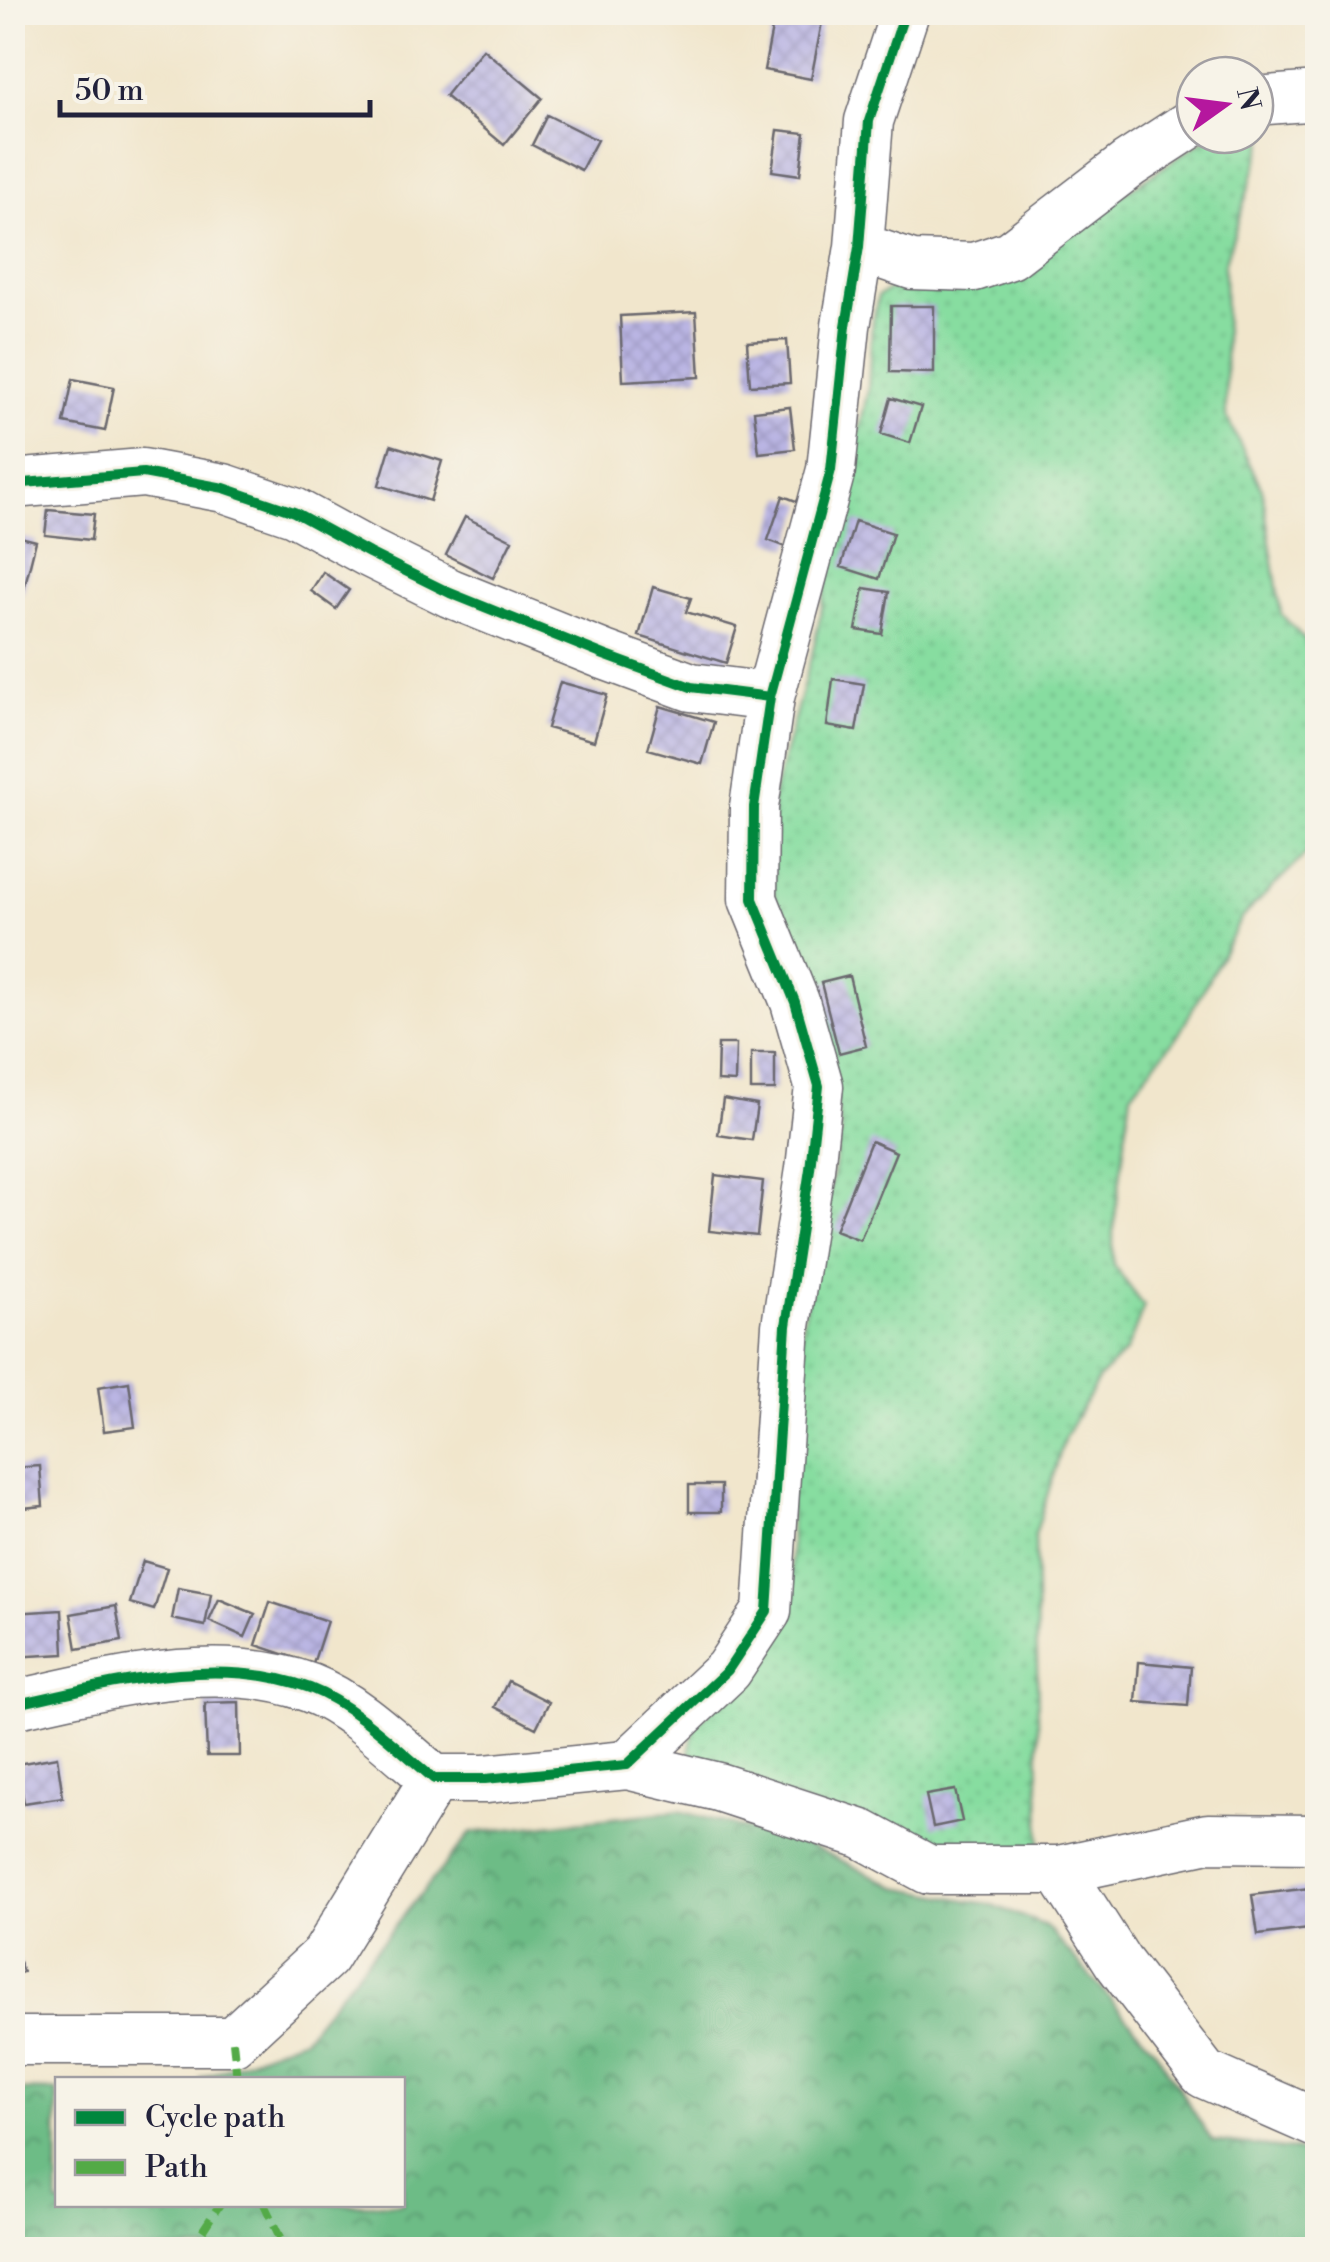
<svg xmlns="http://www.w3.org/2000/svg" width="1330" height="2262" font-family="'Libre Bodoni',serif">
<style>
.grass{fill:url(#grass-dots);stroke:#54806e;stroke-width:2.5}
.forest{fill:url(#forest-crowns);stroke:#486f60;stroke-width:2.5}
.building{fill:url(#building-cross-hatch)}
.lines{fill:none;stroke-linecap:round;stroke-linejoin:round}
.minor-casing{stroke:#6a676e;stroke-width:51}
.minor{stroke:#fff;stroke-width:48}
.quiet{stroke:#53aa46;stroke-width:8;stroke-dasharray:15 8;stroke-linecap:butt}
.cycleway-casing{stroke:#f7f3e8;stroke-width:16}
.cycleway{stroke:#00873e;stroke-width:10}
</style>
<defs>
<pattern id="grass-dots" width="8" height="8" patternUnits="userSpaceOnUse" patternTransform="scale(2.5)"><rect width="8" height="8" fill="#87dda0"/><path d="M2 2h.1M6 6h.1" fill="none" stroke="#74bd8b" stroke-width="1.8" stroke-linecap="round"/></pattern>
<pattern id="forest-crowns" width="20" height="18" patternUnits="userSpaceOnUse" patternTransform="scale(2.5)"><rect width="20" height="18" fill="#6dbc86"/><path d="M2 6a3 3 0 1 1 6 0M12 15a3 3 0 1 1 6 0" fill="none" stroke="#59986f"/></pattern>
<pattern id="building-cross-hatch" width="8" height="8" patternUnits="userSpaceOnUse" patternTransform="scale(2.5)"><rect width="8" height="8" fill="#bab5e3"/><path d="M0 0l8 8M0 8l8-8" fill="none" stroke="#a09bc4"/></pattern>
</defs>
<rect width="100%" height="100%" fill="#f7f3e8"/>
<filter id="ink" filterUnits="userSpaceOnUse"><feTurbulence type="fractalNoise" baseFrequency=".01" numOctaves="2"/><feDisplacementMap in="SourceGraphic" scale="20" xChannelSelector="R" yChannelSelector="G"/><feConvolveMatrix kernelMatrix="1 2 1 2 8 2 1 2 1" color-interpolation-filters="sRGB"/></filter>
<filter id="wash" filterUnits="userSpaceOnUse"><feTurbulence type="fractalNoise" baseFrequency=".0048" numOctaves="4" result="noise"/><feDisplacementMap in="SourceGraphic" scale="40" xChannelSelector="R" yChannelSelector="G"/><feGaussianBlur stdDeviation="2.25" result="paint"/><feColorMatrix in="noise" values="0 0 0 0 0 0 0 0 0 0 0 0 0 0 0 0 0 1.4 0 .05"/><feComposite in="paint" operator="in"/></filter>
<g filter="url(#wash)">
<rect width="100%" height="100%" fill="#f1e6cc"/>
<!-- grass -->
<path class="grass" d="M 1273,114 L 1224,264 L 1226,416 L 1262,489 L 1281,614 L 1317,653 L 1317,836 L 1310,850 L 1242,917 L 1179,1034 L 1131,1093 L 1113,1232 L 1113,1265 L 1144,1306 L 1127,1350 L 1099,1378 L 1065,1437 L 1035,1535 L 1040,1846 L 955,1853 L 723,1777 L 689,1755 L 695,1725 L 753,1667 L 792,1592 L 789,1470 L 803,1319 L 841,1134 L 830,1057 L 774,894 L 772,799 L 813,650 L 868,390 L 872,327 L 878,296 L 895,287 L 961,290 L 1069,230 L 1212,135 L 1255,135 L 1255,120 Z"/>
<!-- forest -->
<path class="forest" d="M 679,1811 L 811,1846 L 897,1887 L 993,1905 L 1046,1926 L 1155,2050 L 1212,2141 L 1295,2150 L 1317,2158 L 1317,2249 L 13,2250 L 13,2090 L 57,2091 L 58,2204 L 402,2204 L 402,2080 L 199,2079 L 303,2038 L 471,1833 Z"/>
<g id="blocks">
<!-- building -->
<path class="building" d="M 775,13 L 822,22 L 811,79 L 764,70 Z
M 483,49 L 542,98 L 504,145 L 445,96 Z
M 547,115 L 597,140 L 581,170 L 532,145 Z
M 778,130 L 805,133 L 800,175 L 772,171 Z
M 891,306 L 934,306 L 934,373 L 890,372 Z
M 696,312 L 700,377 L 623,381 L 620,316 Z
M 787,340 L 790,383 L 750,385 L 747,342 Z
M 73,379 L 114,387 L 105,431 L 64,423 Z
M 891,398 L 921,407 L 910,443 L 881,434 Z
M 790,407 L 795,449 L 759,453 L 754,411 Z
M 391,445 L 442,461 L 430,501 L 379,485 Z
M 783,496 L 804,504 L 789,548 L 768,540 Z
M 48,510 L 94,514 L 91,540 L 45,535 Z
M 465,517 L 512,540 L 493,578 L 446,555 Z
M 855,521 L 893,533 L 879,579 L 841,567 Z
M 12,535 L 36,541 L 23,593 L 12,590 Z
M 323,572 L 349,590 L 336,609 L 311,591 Z
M 653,587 L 691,598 L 686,612 L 737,627 L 726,663 L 639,636 Z
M 864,588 L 889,592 L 882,634 L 856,630 Z
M 833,679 L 864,684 L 856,731 L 827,726 Z
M 560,682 L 607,695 L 594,741 L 547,728 Z
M 660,706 L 714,722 L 702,764 L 648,749 Z
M 849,976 L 866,1046 L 839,1053 L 821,983 Z
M 718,1044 L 736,1044 L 735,1082 L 717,1081 Z
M 751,1053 L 775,1053 L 775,1090 L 751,1090 Z
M 723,1099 L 757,1105 L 752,1140 L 718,1135 Z
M 871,1141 L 896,1152 L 860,1240 L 835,1230 Z
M 715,1175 L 763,1181 L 757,1236 L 709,1231 Z
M 129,1382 L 135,1427 L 104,1431 L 98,1387 Z
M 40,1466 L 43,1506 L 12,1509 L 12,1468 Z
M 689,1485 L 721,1485 L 721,1512 L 689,1512 Z
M 143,1561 L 167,1568 L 154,1610 L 130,1603 Z
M 178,1588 L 211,1594 L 205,1626 L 172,1619 Z
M 219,1599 L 255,1614 L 245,1637 L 209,1621 Z
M 270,1602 L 327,1621 L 313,1664 L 256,1645 Z
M 116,1606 L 122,1641 L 77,1649 L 71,1614 Z
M 62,1610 L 64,1654 L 12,1657 L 12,1613 Z
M 1139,1662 L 1191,1667 L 1188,1706 L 1136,1702 Z
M 508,1681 L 549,1702 L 536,1728 L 495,1707 Z
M 239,1702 L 240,1756 L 207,1756 L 205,1703 Z
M 57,1757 L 63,1797 L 24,1803 L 17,1764 Z
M 955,1790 L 962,1821 L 933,1827 L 926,1795 Z
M 1318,1887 L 1318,1928 L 1258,1935 L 1252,1895 Z
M 12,1943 L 23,1972 L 12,1975 Z"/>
</g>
</g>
<g filter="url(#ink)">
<use href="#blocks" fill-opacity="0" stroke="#6a676e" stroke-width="2.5"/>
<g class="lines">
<defs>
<path id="minor" d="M 1255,101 L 1318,96
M 859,247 L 912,265 L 974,267 L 1010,255 L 1129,164 L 1195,121
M 12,484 L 143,473 L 224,488 L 294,512 L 369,553 L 450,593 L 604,655 L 691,687 L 770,697
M 12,1705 C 106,1685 216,1653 310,1688 C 354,1705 398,1749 434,1779 L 485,1779 L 627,1765 L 728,1670 L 767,1611 L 786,1326 L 810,1169 L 819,1086 L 795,1002 L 753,899 L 754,807 L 770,697 L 831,470 L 846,326 L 859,247 L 869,121 L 905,12
M 627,1765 L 718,1787 L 862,1834 L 929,1870 L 1059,1870 L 1208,1838 L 1318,1839
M 1059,1870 L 1118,1962 L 1204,2074 L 1318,2124
M 12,2041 L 233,2041 L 325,1956 L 434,1779"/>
</defs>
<!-- minor casing -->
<use href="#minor" class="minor-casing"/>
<!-- minor -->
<use href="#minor" class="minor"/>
<!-- quiet -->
<path class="quiet" d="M 233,2041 L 237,2080
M 264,2204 L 286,2250
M 190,2250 L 220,2204"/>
<defs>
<path id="cycleway" d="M 12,484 L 143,473 L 224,488 L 294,512 L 369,553 L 450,593 L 604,655 L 691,687 L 770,697
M 12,1705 C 106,1685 216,1653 310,1688 C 354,1705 398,1749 434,1779 L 485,1779 L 627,1765 L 728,1670 L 767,1611 L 786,1326 L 810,1169 L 819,1086 L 795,1002 L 753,899 L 754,807 L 770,697 L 831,470 L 846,326 L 859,247 L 869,121 L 905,12"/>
</defs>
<!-- cycleway casing -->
<use href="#cycleway" class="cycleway-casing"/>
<!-- cycleway -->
<use href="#cycleway" class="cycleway"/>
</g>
</g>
<!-- margin -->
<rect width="1330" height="2262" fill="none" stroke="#f7f3e8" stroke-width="50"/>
<!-- legend -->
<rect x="55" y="2077" width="350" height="130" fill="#f7f3e8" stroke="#a29fa3" stroke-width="2.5"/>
<rect x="75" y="2110" width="50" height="15" fill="#00873e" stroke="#a29fa3" stroke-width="2.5"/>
<text x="145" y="2127" font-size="30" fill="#22223b">Cycle path</text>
<rect x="75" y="2160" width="50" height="15" fill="#53aa46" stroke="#a29fa3" stroke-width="2.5"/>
<text x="145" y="2177" font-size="30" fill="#22223b">Path</text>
<!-- north arrow -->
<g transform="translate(1225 105) rotate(76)"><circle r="48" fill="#f7f3e8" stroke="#a29fa3" stroke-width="2.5"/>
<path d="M0-8L18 38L0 25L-18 38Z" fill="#b5179e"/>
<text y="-15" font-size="28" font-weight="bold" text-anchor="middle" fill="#22223b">N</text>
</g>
<!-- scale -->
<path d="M60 100v15h310v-15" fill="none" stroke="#22223b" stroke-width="5"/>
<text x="75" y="100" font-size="30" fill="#22223b" stroke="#f7f3e8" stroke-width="8" paint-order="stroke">50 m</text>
</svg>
